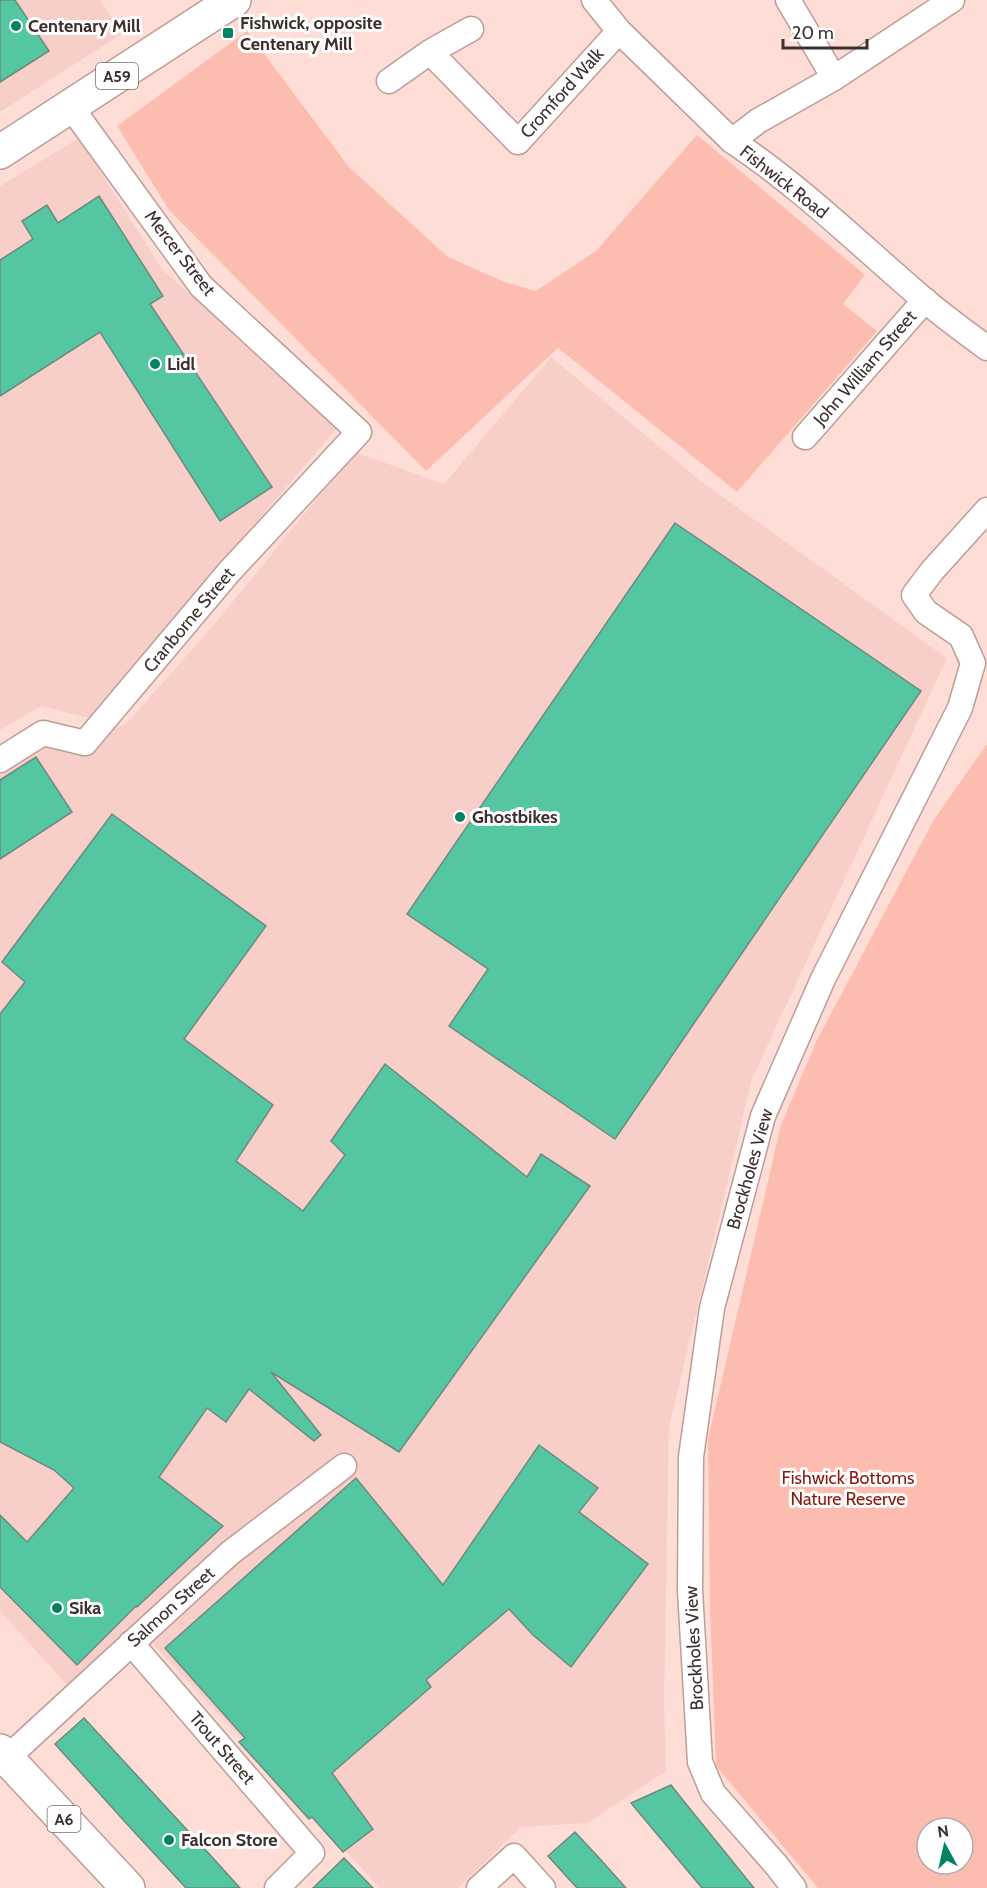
<svg xmlns="http://www.w3.org/2000/svg" width="987" height="1888" font-family="Cabin,sans-serif">
<style>
.built{fill:#f8cfc8}
.green{fill:#fdbcb0;fill-rule:evenodd}
.building{fill:#55c6a2;stroke:#6c8a7e;stroke-width:1.5}
.lines{fill:none;stroke-linecap:round;stroke-linejoin:round}
.street-casing{stroke:#bd9d98;stroke-width:27}
.highway-casing{stroke:#bd9d98;stroke-width:36}
.street{stroke:#fff;stroke-width:24}
.highway{stroke:#fff;stroke-width:33}
.poi-dot{fill:#018364;stroke:#fff;stroke-width:2}
.labels{text-anchor:middle;stroke-width:6;stroke-linejoin:round;paint-order:stroke}
.shield{fill:#fff;stroke:#766d6c;stroke-width:1.5}
.shield-label{font-size:16px;font-weight:bold;fill:#3c2f2d}
.poi-label{font-size:18px;font-weight:bold;fill:#3c2f2d;stroke:#fff;text-anchor:start}
.street-label{font-size:18px;fill:#3c2f2d;stroke:#fff}
.park-label{font-size:18px;fill:#881a0f;stroke:#fff}
</style>
<rect width="100%" height="100%" fill="#ffddd7"/>
<!-- built -->
<path class="built" d="M 0,0 L 100,0 L 122,34 L 0,112 Z
M 79,138 L 162,269 L 337,428 L 89,718 L 41,706 L 0,730 L 0,186 Z
M 551,357 L 702,482 L 947,658 L 752,1079 L 669,1427 L 664,1703 L 666,1771 L 588,1823 L 521,1827 L 458,1888 L 380,1888 L 135,1624 L 67,1685 L 0,1611 L 0,774 L 48,745 L 85,743 L 127,723 L 217,621 L 355,452 L 444,484 Z"/>
<!-- green -->
<path class="green" d="M 247,31 L 349,167 L 448,257 L 507,283 L 536,291 L 596,251 L 697,135 L 865,275 L 843,304 L 877,331 L 737,492 L 558,348 L 426,471 L 169,210 L 117,126 Z
M 987,744 L 987,1888 L 818,1888 L 716,1766 L 710,1607 L 708,1439 L 781,1125 L 816,1042 L 933,821 ZM 927,1828 L 963,1828 L 963,1864 L 927,1864 Z"/>
<!-- building -->
<path class="building" d="M 0,0 L 15,0 L 49,51 L 0,82 Z
M 99,196 L 163,296 L 150,304 L 272,487 L 220,521 L 100,332 L 0,396 L 0,260 L 33,239 L 22,221 L 47,205 L 58,223 Z
M 675,523 L 921,691 L 615,1139 L 449,1026 L 488,969 L 407,914 Z
M 36,757 L 72,812 L 0,859 L 0,780 Z
M 112,814 L 266,926 L 184,1039 L 273,1105 L 236,1161 L 303,1211 L 345,1155 L 331,1141 L 385,1064 L 527,1177 L 541,1154 L 590,1186 L 399,1452 L 271,1372 L 321,1435 L 314,1441 L 249,1389 L 226,1422 L 207,1408 L 159,1477 L 223,1526 L 137,1607 L 136,1606 L 77,1665 L 0,1587 L 0,1515 L 27,1542 L 74,1488 L 54,1470 L 0,1442 L 0,1014 L 25,982 L 2,962 Z
M 539,1445 L 598,1488 L 579,1512 L 648,1564 L 571,1667 L 533,1635 L 509,1609 L 426,1680 L 431,1687 L 332,1773 L 373,1829 L 343,1852 L 312,1817 L 309,1819 L 239,1742 L 245,1738 L 165,1648 L 356,1478 L 443,1585 Z
M 84,1718 L 212,1857 L 240,1888 L 186,1888 L 126,1823 L 55,1744 Z
M 671,1785 L 682,1799 L 754,1888 L 702,1888 L 631,1803 Z
M 575,1832 L 601,1860 L 626,1888 L 577,1888 L 548,1856 Z
M 344,1858 L 373,1888 L 313,1888 Z"/>
<g class="lines">
<defs>
<path id="street" d="M 594,0 L 619,31 L 732,141 C 800,186 860,245 922,298 C 943,316 965,332 987,348
M 788,0 L 834,78
M 471,29 L 430,52 L 518,142 L 619,31
M 389,81 L 430,52
M 732,141 L 758,121 L 834,78 L 952,0
M 805,437 L 925,300
M 0,760 L 43,733 L 85,743 L 229,572 L 359,432 L 201,286 L 71,107
M 131,1643 L 312,1853 L 277,1888
M 7,1758 L 230,1553 L 344,1466
M 479,1888 L 514,1856 L 543,1888
M 794,1888 L 777,1866 L 713,1793 L 700,1762 L 690,1590 L 691,1457 L 712,1308 L 763,1116 L 823,979 L 960,708 L 973,663 L 961,636 L 926,612 L 914,595 L 932,571 L 987,510"/>
<path id="highway" d="M 0,152 L 234,0
M 0,1751 L 128,1888"/>
</defs>
<!-- street casing -->
<use href="#street" class="street-casing"/>
<!-- highway casing -->
<use href="#highway" class="highway-casing"/>
<!-- street -->
<use href="#street" class="street"/>
<!-- highway -->
<use href="#highway" class="highway"/>
</g>
<!-- markers -->
<g class="poi-dot">
<circle cx="16" cy="26" r="6"/>
<rect x="222" y="27" width="12" height="12" rx="3"/>
<circle cx="155" cy="364" r="6"/>
<circle cx="460" cy="817" r="6"/>
<circle cx="57" cy="1608" r="6"/>
<circle cx="169" cy="1840" r="6"/>
</g>
<g class="labels">
<!-- shield labels -->
<g class="shield">
<rect x="96" y="63" width="42" height="26" rx="4.5"/>
<rect x="47.5" y="1806" width="33" height="26" rx="4.5"/>
</g>
<g class="shield-label">
<text x="117" y="82">A59</text>
<text x="64" y="1825">A6</text>
</g>
<!-- poi labels -->
<g class="poi-label">
<text x="240" y="29">Fishwick, opposite<tspan x="240" dy="21">Centenary Mill</tspan></text>
<text x="28" y="32">Centenary Mill</text>
<text x="167" y="370">Lidl</text>
<text x="472" y="823">Ghostbikes</text>
<text x="69" y="1614">Sika</text>
<text x="181" y="1846">Falcon Store</text>
</g>
<!-- street labels -->
<g class="street-label">
<text transform="translate(562 93) rotate(-48)" y="6">Cromford Walk</text>
<text transform="translate(784 182) rotate(38)" y="6">Fishwick Road</text>
<text transform="translate(180 253) rotate(52)" y="6">Mercer Street</text>
<text transform="translate(865 368) rotate(-49)" y="6">John William Street</text>
<text transform="translate(189 620) rotate(-50)" y="6">Cranborne Street</text>
<text transform="translate(750 1169) rotate(-74)" y="6">Brockholes View</text>
<text transform="translate(171 1607) rotate(-42)" y="6">Salmon Street</text>
<text transform="translate(694 1648) rotate(-93)" y="6">Brockholes View</text>
<text transform="translate(222 1748) rotate(49)" y="6">Trout Street</text>
</g>
<!-- park labels -->
<g class="park-label">
<text x="848" y="1484">Fishwick Bottoms<tspan x="848" dy="21">Nature Reserve</tspan></text>
</g>
</g>
<!-- north arrow -->
<g transform="translate(945 1846) rotate(352)"><circle r="28" fill="#ffffff" stroke="#b1acab" stroke-width="1.5"/>
<path d="M0-4.5L10 22L0 15L-10 22Z" fill="#018364"/>
<text y="-9" font-size="16" font-weight="bold" text-anchor="middle" fill="#3c2f2d">N</text>
</g>
<!-- scale -->
<path d="M783 39v9h84v-9" fill="none" stroke="#3c2f2d" stroke-width="3"/>
<text x="792" y="39" font-size="18" fill="#3c2f2d" stroke="#ffffff" stroke-width="4.5" paint-order="stroke">20 m</text>
</svg>
